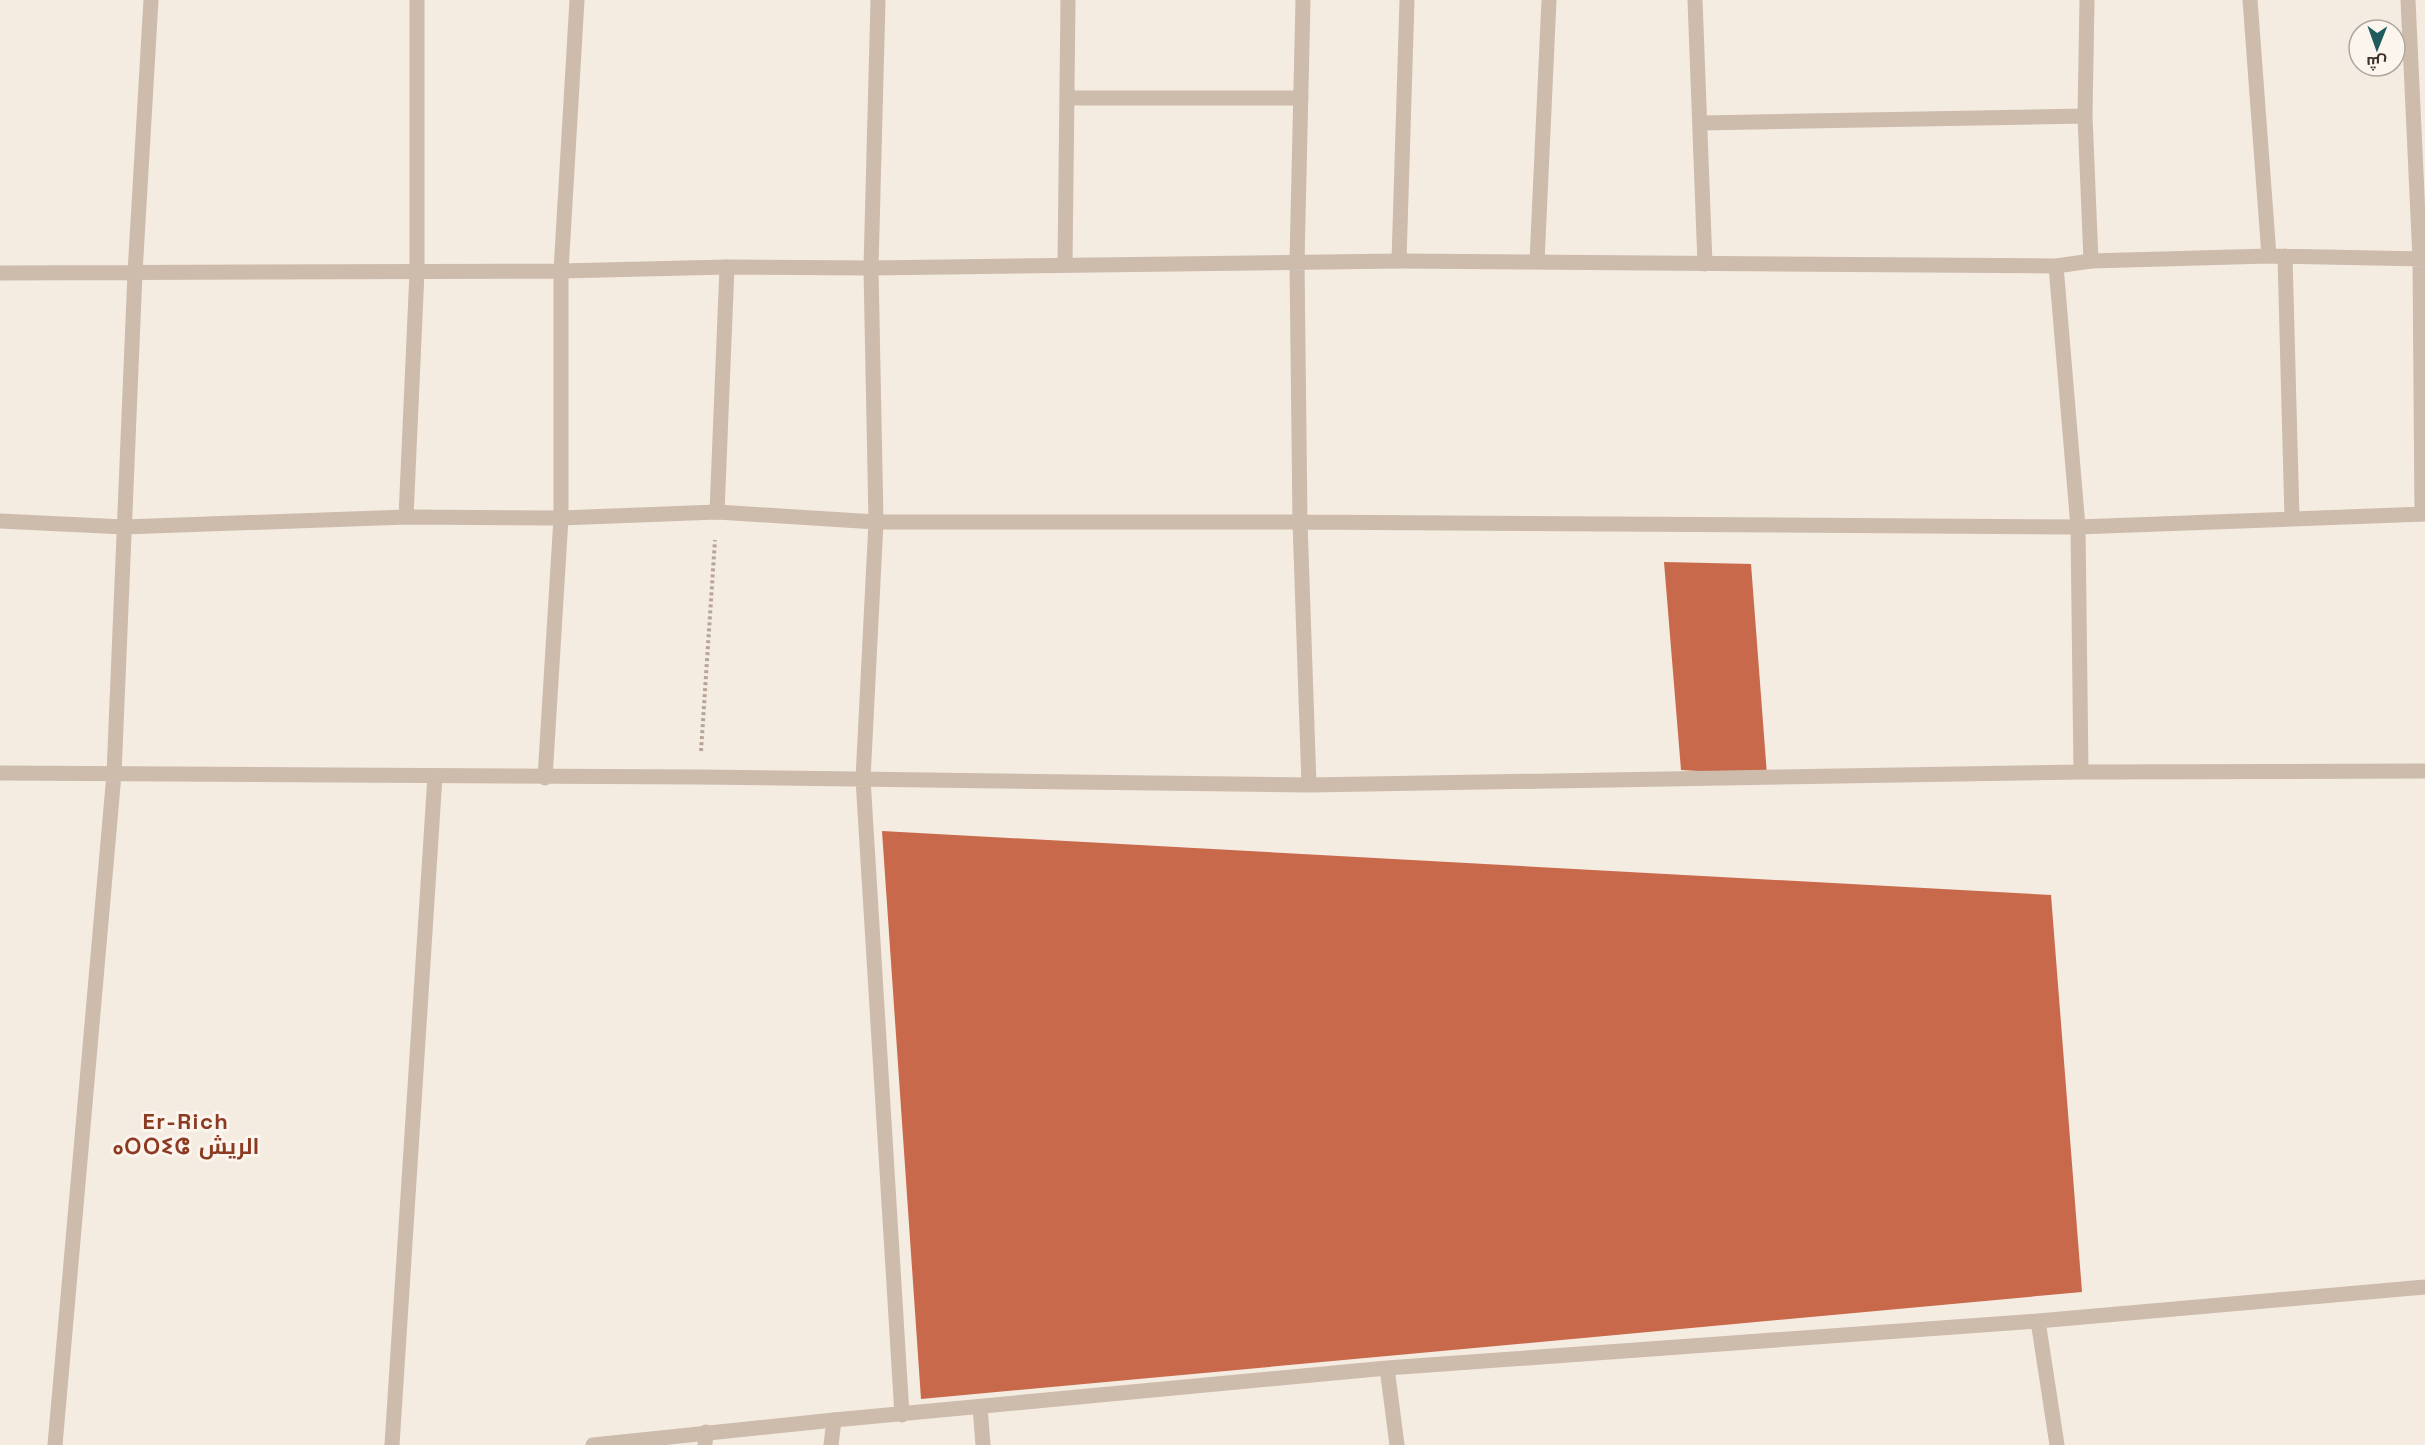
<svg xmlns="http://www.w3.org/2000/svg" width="2425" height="1445" font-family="'Space Grotesk',Cairo,'Noto Sans Tifinagh',sans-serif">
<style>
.building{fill:#c8694b}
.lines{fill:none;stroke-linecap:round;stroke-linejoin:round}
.path{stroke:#b9a596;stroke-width:4;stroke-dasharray:3 3;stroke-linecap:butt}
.service{stroke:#cdbbac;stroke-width:15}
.minor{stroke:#cdbbac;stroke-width:15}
.labels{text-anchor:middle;stroke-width:6;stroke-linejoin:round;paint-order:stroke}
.district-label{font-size:22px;font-weight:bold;letter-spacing:1.5px;fill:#8c3b22;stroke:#fbf5ee}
</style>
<rect width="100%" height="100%" fill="#f4ebe1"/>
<!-- building -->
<path class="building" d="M 1664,562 L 1751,564 L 1767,775 L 1681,770 Z
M 882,831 L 2051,895 L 2082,1292 L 921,1399 Z"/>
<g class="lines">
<!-- path -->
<path class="path" d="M 701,751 L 715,540"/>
<!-- service -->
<path class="service" d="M 1695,0 L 1705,264
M 2087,0 L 2085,116 L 2091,261
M 1067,98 L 1301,98
M 1701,123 L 2085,116
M 1399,261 L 1407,0
M 717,512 L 727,267
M 406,517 L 417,272 L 417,0
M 392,1445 L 435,776
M 705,1445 L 706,1432
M 831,1445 L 834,1420"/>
<!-- minor -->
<path class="minor" d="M 878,0 L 871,268 L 876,522 L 863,779 L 902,1415
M 1303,0 L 1297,262 L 1300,522 L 1309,785
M 2250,0 L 2269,256
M 2408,0 L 2420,259 L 2422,514
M 2285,256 L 2292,519
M 1537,262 L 1549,0
M 1065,265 L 1068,0
M 2056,266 L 2078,527 L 2081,772
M 0,273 L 561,271 L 727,267 L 871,268 L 1399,261 L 2056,266 L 2091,261 L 2269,256 L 2425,259
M 0,521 L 124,527 L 406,517 L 561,518 L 717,512 L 876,522 L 1300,522 L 2078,527 L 2425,514
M 0,773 L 699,777 L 1309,785 L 2081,772 L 2425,771
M 545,778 L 561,518 L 561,271 L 577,0
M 2038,1321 L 2057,1445
M 1387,1368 L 1397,1445
M 980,1407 L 983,1445
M 55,1445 L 114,774 L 135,273 L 151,0
M 593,1445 L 834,1420 L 1387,1368 L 2038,1321 L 2425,1287"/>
</g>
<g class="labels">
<!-- district labels -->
<g class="district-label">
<text x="186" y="1129">Er-Rich<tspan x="186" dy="25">ⴰⵔⵔⵉⵛ الريش</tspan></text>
</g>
</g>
<!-- north arrow -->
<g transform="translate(2377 48) rotate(181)"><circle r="28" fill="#fbf5ee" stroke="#aea6a0" stroke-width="1.5"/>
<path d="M0-4.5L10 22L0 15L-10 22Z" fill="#1f5a5e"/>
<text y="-9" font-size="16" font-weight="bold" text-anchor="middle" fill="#3b302b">ش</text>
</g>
</svg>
